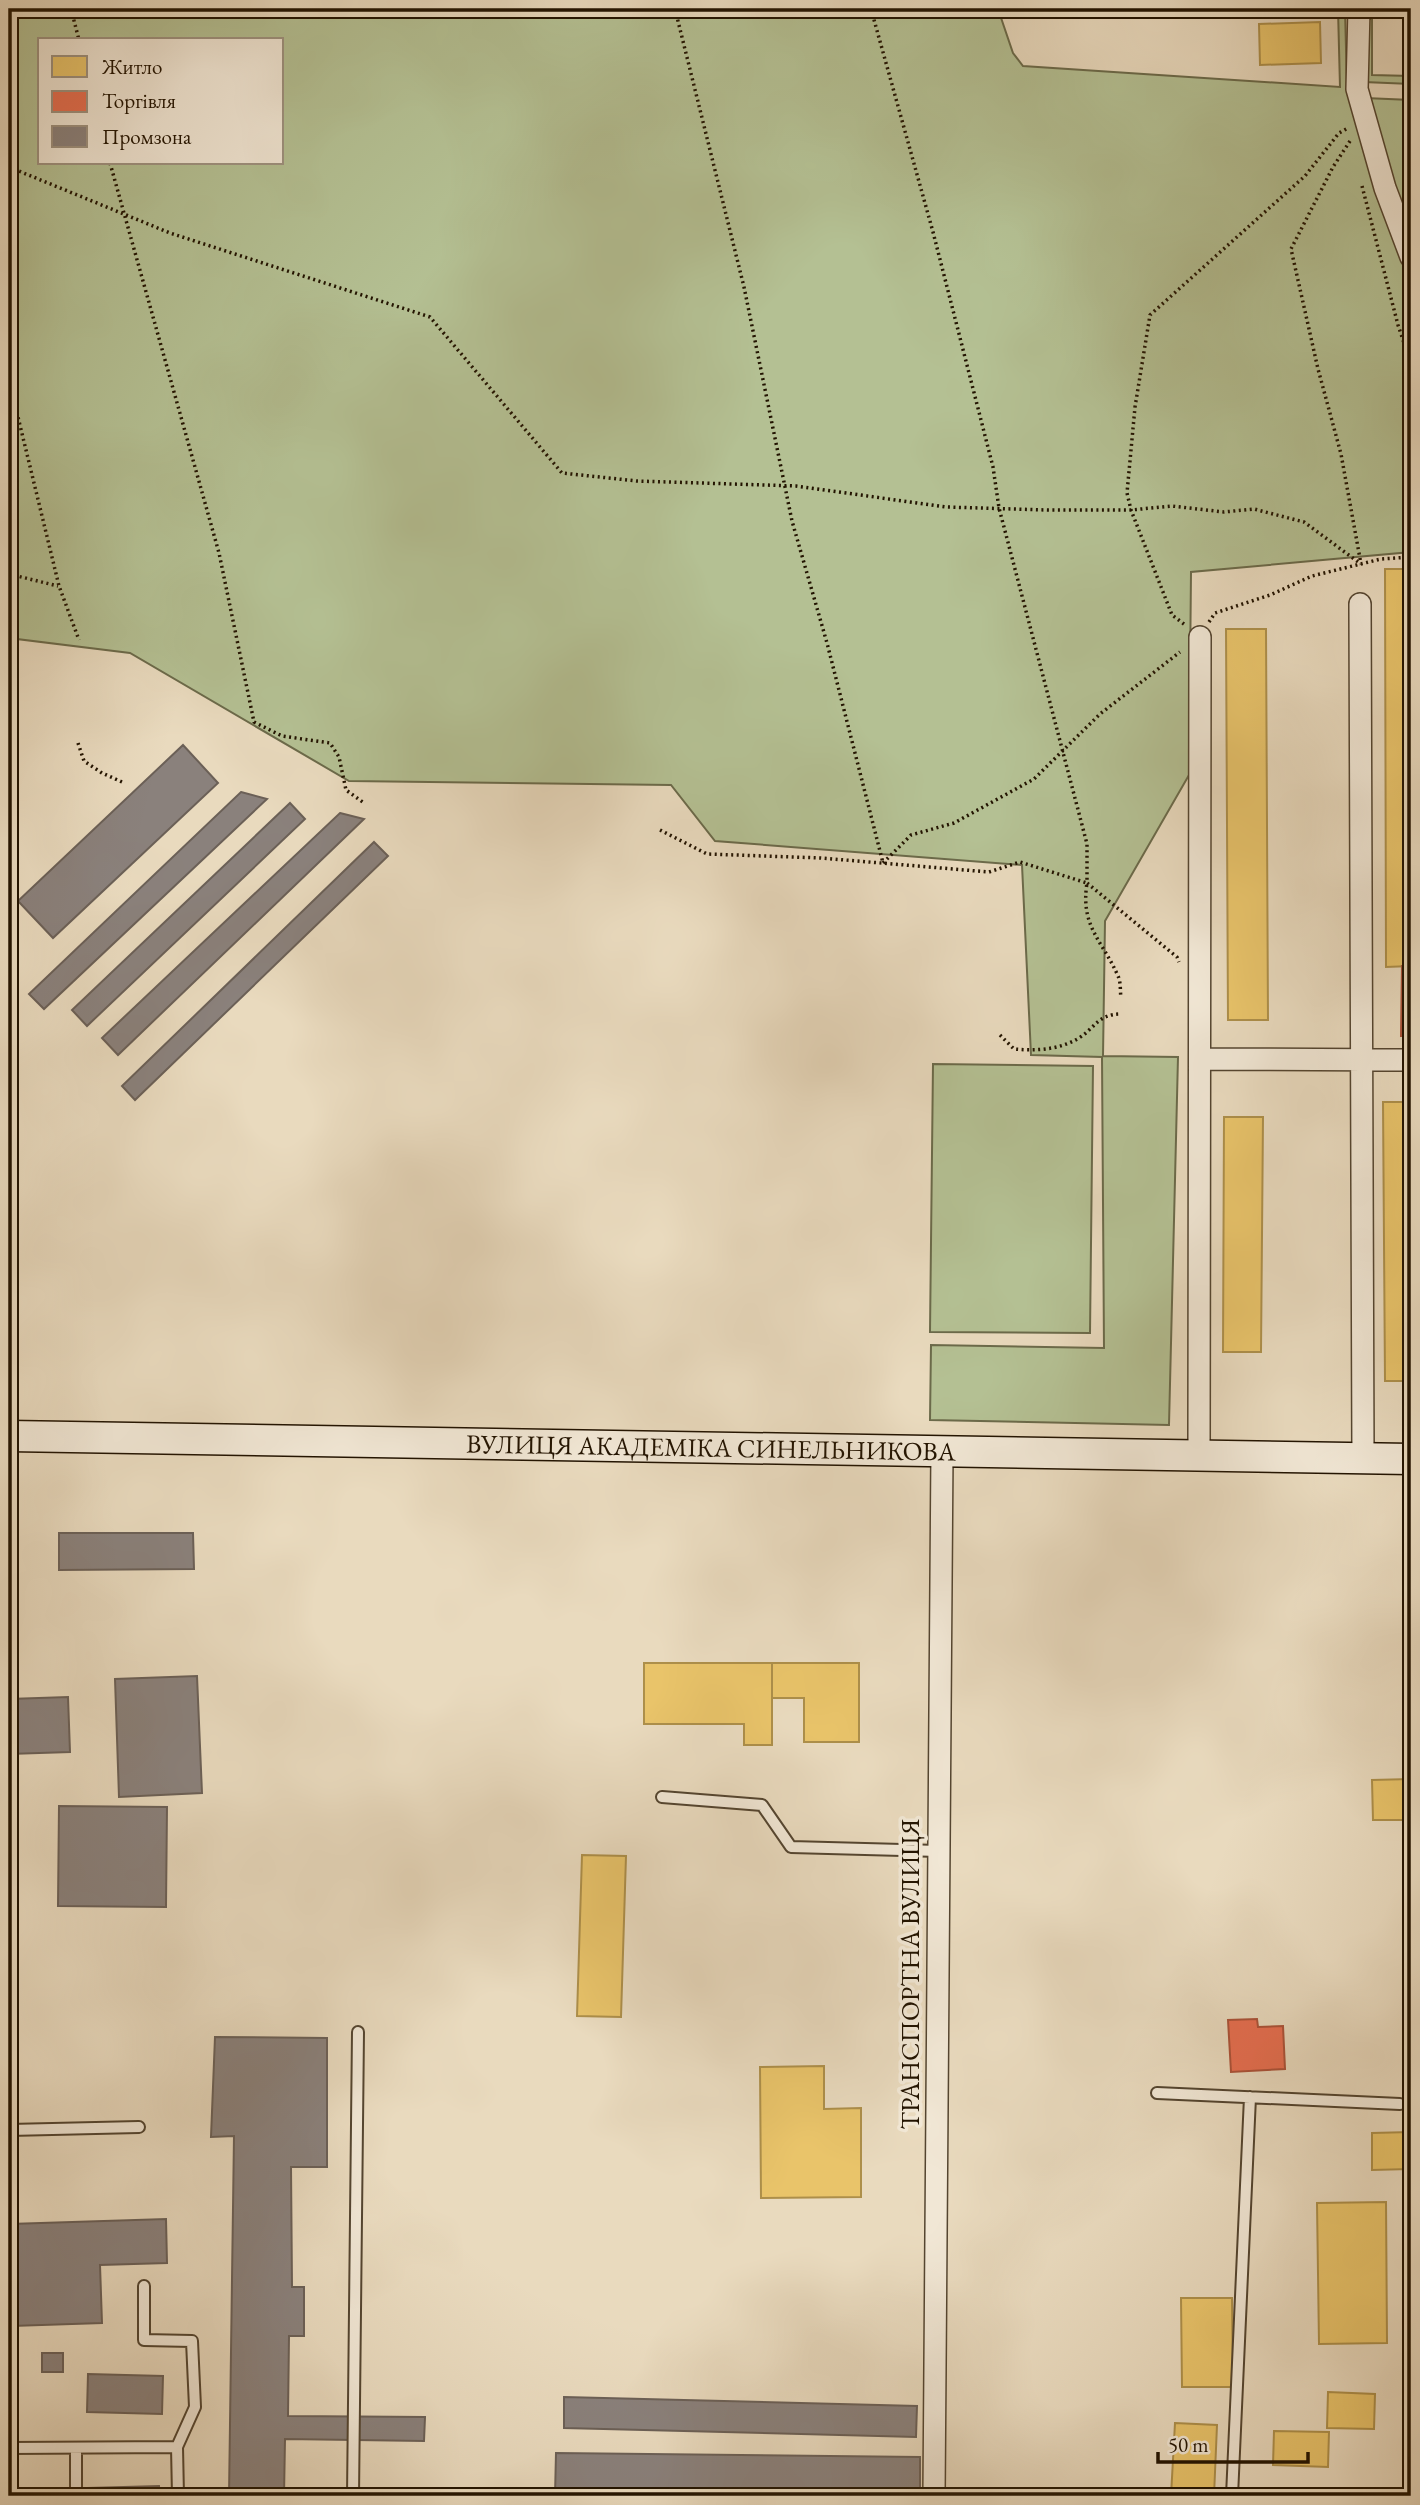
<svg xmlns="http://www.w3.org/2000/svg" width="1420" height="2505" font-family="'EB Garamond',serif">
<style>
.green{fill:#b4c093;stroke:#6b6a4a;stroke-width:2;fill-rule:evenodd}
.homes{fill:#e9c46a;stroke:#ad8f4a;stroke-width:2}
.shops{fill:#e76f51;stroke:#ac5339;stroke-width:2}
.industry{fill:#8a817c;stroke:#6b6057;stroke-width:2}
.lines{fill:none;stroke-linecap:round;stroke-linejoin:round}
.lane-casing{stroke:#544530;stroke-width:14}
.street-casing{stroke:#544530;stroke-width:24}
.secondary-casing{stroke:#221300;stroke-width:33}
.path{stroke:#221300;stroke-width:3.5;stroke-dasharray:2 3.5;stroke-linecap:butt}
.lane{stroke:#f1e7d5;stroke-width:10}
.street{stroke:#f1e7d5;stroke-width:21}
.secondary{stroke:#f1e7d5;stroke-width:30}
.labels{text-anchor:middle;stroke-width:7;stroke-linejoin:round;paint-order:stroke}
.street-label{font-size:26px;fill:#221300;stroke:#f1e7d5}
</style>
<rect width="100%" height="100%" fill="#e9dabe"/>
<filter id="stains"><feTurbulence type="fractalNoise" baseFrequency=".00286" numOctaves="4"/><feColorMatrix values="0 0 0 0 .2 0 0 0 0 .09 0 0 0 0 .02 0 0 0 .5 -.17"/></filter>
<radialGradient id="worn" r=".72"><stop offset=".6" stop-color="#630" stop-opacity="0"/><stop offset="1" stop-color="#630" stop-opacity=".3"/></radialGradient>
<!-- green -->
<path class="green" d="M 9,9 L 998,9 L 1013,53 L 1023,66 L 1340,87 L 1338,9 L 1345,9 L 1347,88 L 1365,98 L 1411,100 L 1411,552 L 1191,572 L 1189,775 L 1105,921 L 1103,1056 L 1178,1057 L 1169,1425 L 930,1420 L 931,1345 L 1104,1348 L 1102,1057 L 1031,1055 L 1022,865 L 715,841 L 671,785 L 349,781 L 130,653 L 9,638 ZM 40,40 L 282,40 L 282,163 L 40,163 Z
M 1363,19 L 1372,19 L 1372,75 L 1411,76 L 1411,84 L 1364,82 Z
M 933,1064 L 1093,1066 L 1090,1333 L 930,1332 Z"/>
<!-- homes -->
<path class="homes" d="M 1320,22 L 1321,63 L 1260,65 L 1259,24 Z
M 1385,569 L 1411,569 L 1411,966 L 1386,967 Z
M 1226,629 L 1266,629 L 1268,1020 L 1228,1020 Z
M 1383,1102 L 1411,1102 L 1411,1381 L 1385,1381 Z
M 1224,1117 L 1263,1117 L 1261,1352 L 1223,1352 Z
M 644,1663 L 772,1663 L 772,1745 L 744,1745 L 744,1724 L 644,1724 Z
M 772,1663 L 859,1663 L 859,1742 L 804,1742 L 804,1698 L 772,1698 Z
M 1411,1779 L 1411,1820 L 1373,1820 L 1372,1780 Z
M 582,1855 L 626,1856 L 621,2017 L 577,2016 Z
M 824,2066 L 824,2109 L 861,2108 L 861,2197 L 761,2198 L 760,2067 Z
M 1411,2132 L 1411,2263 L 1410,2169 L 1372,2170 L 1372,2133 Z
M 1386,2202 L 1387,2343 L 1319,2344 L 1317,2203 Z
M 1408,2290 L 1411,2290 L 1411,2433 L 1410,2433 Z
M 1181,2298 L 1232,2298 L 1233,2387 L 1182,2387 Z
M 1328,2392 L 1375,2394 L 1374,2429 L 1327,2428 Z
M 1175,2423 L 1217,2425 L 1214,2496 L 1171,2496 Z
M 1274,2431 L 1329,2432 L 1328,2467 L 1273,2465 Z"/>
<!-- shops -->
<path class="shops" d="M 1402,966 L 1411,966 L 1411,1036 L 1401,1036 Z
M 1257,2019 L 1258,2027 L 1283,2026 L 1285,2069 L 1231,2072 L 1228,2020 Z"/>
<!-- industry -->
<path class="industry" d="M 183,745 L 218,783 L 53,938 L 18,901 Z
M 241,792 L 267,799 L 44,1009 L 29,994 Z
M 290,803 L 305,819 L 87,1026 L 72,1010 Z
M 340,813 L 364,819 L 118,1055 L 102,1038 Z
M 374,842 L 388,856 L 135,1100 L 122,1086 Z
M 59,1533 L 193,1533 L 194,1569 L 59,1570 Z
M 197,1676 L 202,1793 L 119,1797 L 115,1679 Z
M 68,1697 L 70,1752 L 9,1754 L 9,1699 Z
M 59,1806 L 167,1807 L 166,1907 L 58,1906 Z
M 215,2037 L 327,2038 L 327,2167 L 291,2167 L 292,2287 L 304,2287 L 304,2336 L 289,2336 L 288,2416 L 425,2417 L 424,2441 L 285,2439 L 284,2496 L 229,2496 L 234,2136 L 211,2137 Z
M 166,2219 L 167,2263 L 100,2265 L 102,2323 L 12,2326 L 10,2224 Z
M 42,2353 L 63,2353 L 63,2372 L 42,2372 Z
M 88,2374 L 163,2376 L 162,2414 L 87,2412 Z
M 564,2397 L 917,2406 L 916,2437 L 564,2428 Z
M 556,2453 L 920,2457 L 920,2496 L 555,2496 Z
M 159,2486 L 160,2496 L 88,2496 L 88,2488 Z"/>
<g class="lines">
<defs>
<path id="lane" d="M 662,1797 L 762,1805 L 791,1847 L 939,1851
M 1157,2093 L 1400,2104
M 9,2130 L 139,2127
M 144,2286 L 144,2340 L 192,2341 L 195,2407 L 177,2447
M 9,2448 L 177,2447 L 178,2496
M 76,2496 L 76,2448
M 353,2496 L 358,2032
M 1232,2496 L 1250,2097"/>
<path id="street" d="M 1359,9 L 1357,89 L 1385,188 L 1411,257
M 1360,604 L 1363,1459
M 1200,1059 L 1411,1060
M 1199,1456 L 1200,637
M 934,2496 L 942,1452"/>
<g id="secondary">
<path id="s1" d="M 9,1436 L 1411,1459"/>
</g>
</defs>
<!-- lane casing -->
<use href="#lane" class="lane-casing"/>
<!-- street casing -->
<use href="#street" class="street-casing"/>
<!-- secondary casing -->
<use href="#secondary" class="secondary-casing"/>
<!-- path -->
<path class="path" d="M 71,9 L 79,40
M 675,9 L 744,287 L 792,521 L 827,643 L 883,863
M 871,9 L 933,232 L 993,467 L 999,508 L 1087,844 L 1087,883 L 1177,957 L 1179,962
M 1350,141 L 1333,167 L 1291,249 L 1318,369 L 1341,454 L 1361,564
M 110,163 L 219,553 L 254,722 L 282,736 L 330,743 L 339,757 L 346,790 L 364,803
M 9,167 L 170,233 L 430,317 L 562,473 L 637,481 L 796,486 L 946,507 L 1047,510 L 1131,510 L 1172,506 L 1224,512 L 1254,509 L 1304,522 L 1361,564
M 1362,186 L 1398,325 L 1411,364
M 9,380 L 59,586 L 79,640
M 9,574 L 58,586
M 1209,622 L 1215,613 L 1270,595 L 1312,576 L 1381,559 L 1411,557
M 1184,624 L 1172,615 L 1131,510 L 1127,493 L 1135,407 L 1150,315 L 1305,176 L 1339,133 L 1348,128
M 78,743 L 84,761 L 102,773 L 122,782
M 660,830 L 707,854 L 821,858 L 989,872 L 1020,862 L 1087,883 C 1080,927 1103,941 1118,976 C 1121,982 1120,991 1121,998
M 883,863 L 911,835 L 954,823 L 1034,779 L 1100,714 L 1180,652
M 1000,1035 L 1014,1049 C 1035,1051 1059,1050 1079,1038 C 1095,1028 1098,1014 1121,1014"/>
<!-- lane -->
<use href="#lane" class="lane"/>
<!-- street -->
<use href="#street" class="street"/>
<!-- secondary -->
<use href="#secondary" class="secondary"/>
</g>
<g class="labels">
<!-- street labels -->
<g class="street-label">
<text dy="9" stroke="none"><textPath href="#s1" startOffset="702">ВУЛИЦЯ АКАДЕМІКА СИНЕЛЬНИКОВА</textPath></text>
<text transform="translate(910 1974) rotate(-90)" y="9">ТРАНСПОРТНА ВУЛИЦЯ</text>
</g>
</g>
<!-- margin -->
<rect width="1420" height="2505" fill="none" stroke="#e9dabe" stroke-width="35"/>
<rect x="10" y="10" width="1399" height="2484" fill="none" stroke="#221300" stroke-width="3.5"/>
<rect x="18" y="18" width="1385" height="2470" fill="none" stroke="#221300" stroke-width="2"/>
<!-- legend -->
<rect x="38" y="38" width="245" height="126" fill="#f1e7d5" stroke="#9e9280" stroke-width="2"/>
<rect x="52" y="56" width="35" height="21" fill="#e9c46a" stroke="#9e9280" stroke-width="2"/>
<text x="102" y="74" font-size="21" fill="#221300">Житло</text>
<rect x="52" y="91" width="35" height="21" fill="#e76f51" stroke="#9e9280" stroke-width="2"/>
<text x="102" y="108" font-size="21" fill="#221300">Торгівля</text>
<rect x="52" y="126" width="35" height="21" fill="#8a817c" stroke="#9e9280" stroke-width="2"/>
<text x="102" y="144" font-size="21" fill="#221300">Промзона</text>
<!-- scale -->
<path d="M1158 2452v10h150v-10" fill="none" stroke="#221300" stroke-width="3.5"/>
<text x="1168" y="2452" font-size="21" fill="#221300" stroke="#f1e7d5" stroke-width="5" paint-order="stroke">50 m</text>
<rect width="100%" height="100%" filter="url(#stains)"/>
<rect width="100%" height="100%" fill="url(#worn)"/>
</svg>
